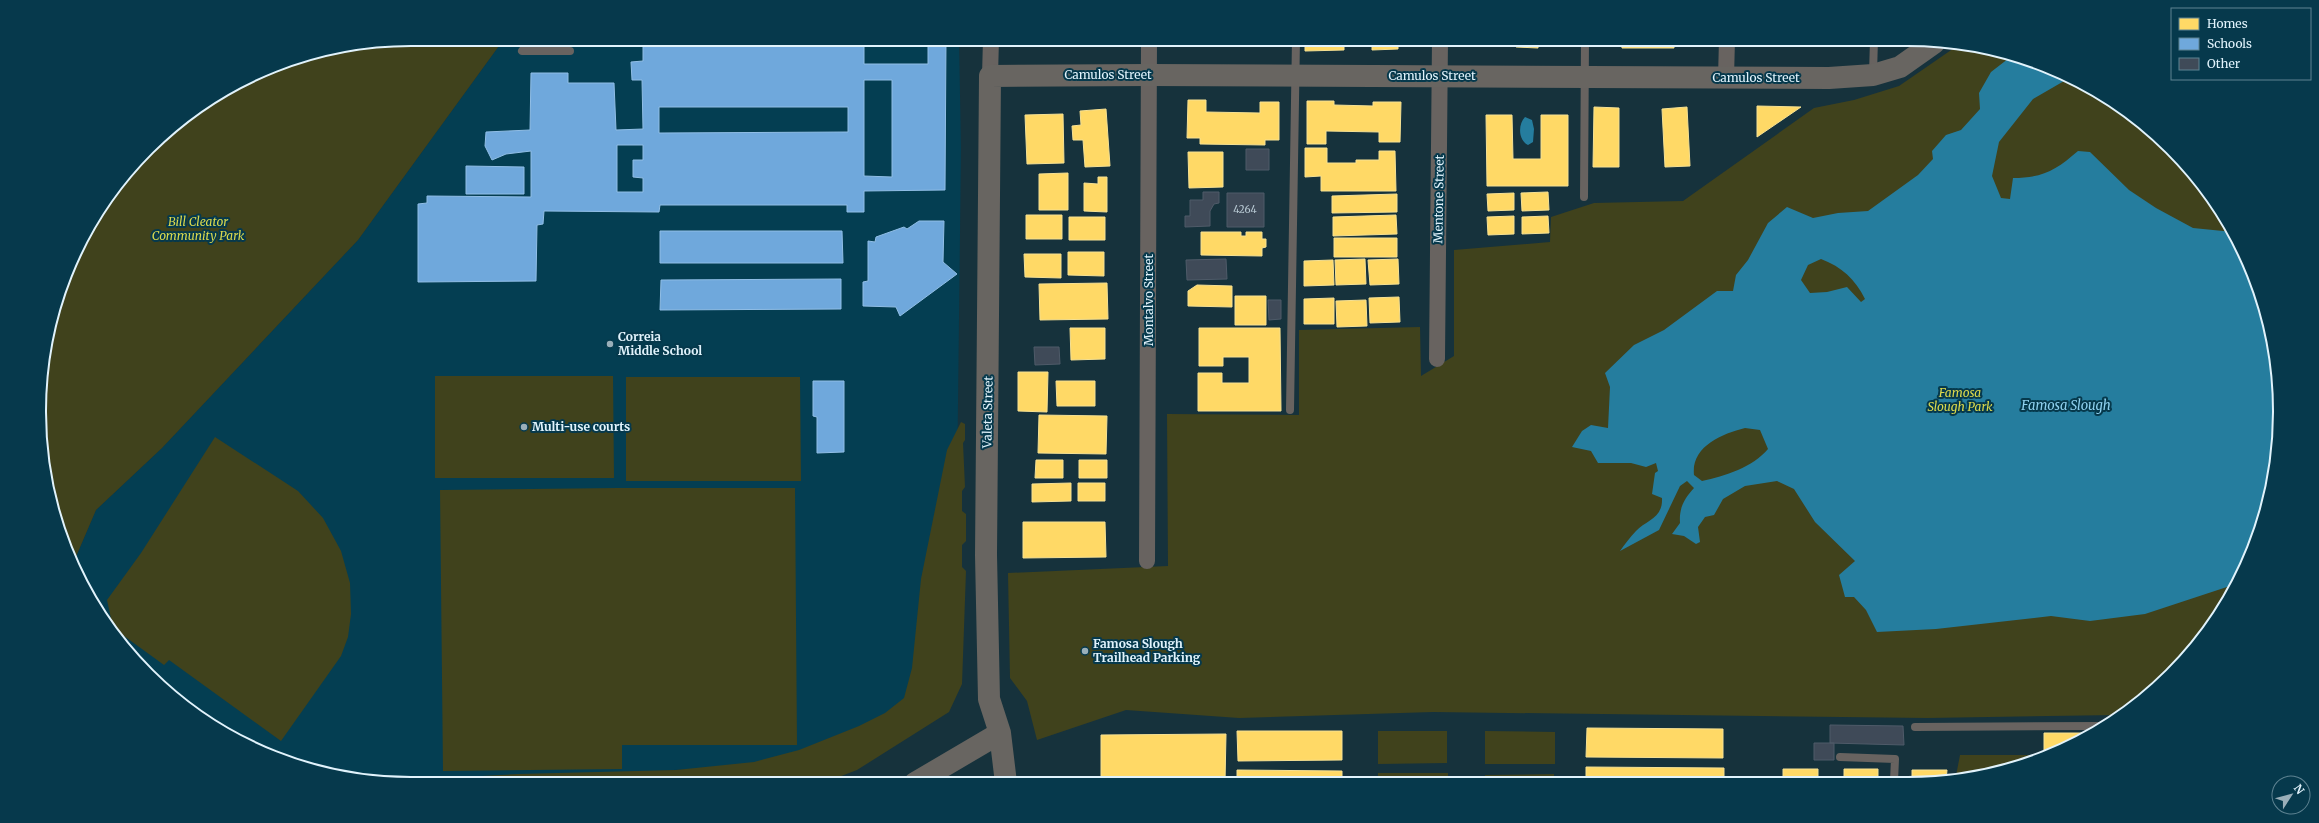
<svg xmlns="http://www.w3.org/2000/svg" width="2319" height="823" font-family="Merriweather,serif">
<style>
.built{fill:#043e52}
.green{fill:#40421c}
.water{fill:#257d9e;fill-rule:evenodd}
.homes{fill:#ffd966;stroke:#f6e193}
.schools{fill:#6fa8dc;stroke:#91bee6;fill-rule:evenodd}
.building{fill:#3f4a58;stroke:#4f5b69}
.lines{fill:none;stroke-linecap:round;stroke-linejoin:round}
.lane{stroke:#686360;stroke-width:8}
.street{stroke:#686360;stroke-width:16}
.secondary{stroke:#686561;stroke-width:22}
.poi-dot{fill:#9aafb9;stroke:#06394c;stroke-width:1.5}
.labels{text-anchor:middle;stroke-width:4;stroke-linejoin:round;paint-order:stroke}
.number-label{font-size:10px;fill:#b8c9d3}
.street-label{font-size:12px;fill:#e1f3fc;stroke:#06394c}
.park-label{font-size:12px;font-style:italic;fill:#dbd94d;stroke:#06394c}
.poi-label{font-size:12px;font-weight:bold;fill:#e1f3fc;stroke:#06394c;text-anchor:start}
.water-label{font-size:13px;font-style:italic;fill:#8ed0ee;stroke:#06394c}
.rim{fill:none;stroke:#e1f3fc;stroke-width:2}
</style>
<rect width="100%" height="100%" fill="#16323c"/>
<!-- built -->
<path class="built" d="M 504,39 L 959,39 L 961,149 L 955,660 L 860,760 L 412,784 L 315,771 L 204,721 L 148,675 L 102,619 L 75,559 L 96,510 L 162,448 L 358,240 Z"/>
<!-- green -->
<path class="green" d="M 412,39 L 504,39 L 358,240 L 162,448 L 96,510 L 75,559 L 52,508 L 40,436 L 42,363 L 78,247 L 116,185 L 166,132 L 269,67 L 339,46 Z
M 1957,46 L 2004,52 L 2072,77 L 2134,116 L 2187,166 L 2230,225 L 2260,292 L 2277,363 L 2279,436 L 2267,508 L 2230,598 L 2153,691 L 2117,715 L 1927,718 L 1433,712 L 1239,718 L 1126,710 L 1037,740 L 1027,701 L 1010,678 L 1008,573 L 1168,566 L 1167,414 L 1299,415 L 1299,330 L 1420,327 L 1421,376 L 1454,356 L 1454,250 L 1550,242 L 1551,217 L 1594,203 L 1683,201 L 1814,108 L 1854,100 L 1899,86 Z
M 435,376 L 613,376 L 614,478 L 435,478 Z
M 626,377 L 800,377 L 801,481 L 626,481 Z
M 961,422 L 965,424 L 965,440 L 963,443 L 965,487 L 962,491 L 962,511 L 966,514 L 966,541 L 962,545 L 962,567 L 966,571 L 962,684 L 949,712 L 857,770 L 823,783 L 412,784 L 388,781 L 518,774 L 676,770 L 754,762 L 799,750 L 859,726 L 885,713 L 904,698 L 912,668 L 921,579 L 947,450 Z
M 215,437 L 298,491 L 323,518 L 341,551 L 350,583 L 351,614 L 348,637 L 341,656 L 281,741 L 169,660 L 164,665 L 113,628 L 107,600 L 141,553 Z
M 618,488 L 795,488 L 797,745 L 622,745 L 622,769 L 443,771 L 440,490 Z
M 1378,731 L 1447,731 L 1447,763 L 1378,764 Z
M 1485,731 L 1555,732 L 1555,764 L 1485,764 Z
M 1960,755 L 2041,755 L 1955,781 Z
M 1378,773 L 1448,773 L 1448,782 L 1378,782 Z
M 1554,774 L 1554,782 L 1485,782 L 1485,775 Z"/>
<!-- water -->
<path class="water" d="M 2013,55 L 2071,77 L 2033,99 L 1999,142 L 1992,176 L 2001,198 L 2010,199 L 2013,178 C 2043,178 2056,170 2078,151 L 2090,152 L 2129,190 L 2156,208 L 2193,228 L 2233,232 L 2260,292 L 2277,363 L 2279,436 L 2267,508 L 2236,584 L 2145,614 L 2090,621 L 2051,616 L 1936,629 L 1877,632 L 1866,610 L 1854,597 L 1845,597 L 1839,575 L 1855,561 L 1815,522 L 1794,489 L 1777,481 L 1745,486 L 1723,499 L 1714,515 L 1705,517 L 1698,527 L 1700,542 L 1696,544 L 1684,536 L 1672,534 L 1680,523 C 1679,508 1684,499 1694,488 L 1687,481 L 1680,486 L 1659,530 L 1620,551 C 1625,544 1630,537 1636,531 C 1646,520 1663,519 1662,498 L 1652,494 L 1655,473 L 1658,471 L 1656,463 L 1646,467 L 1631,463 L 1598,463 L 1591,451 L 1572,447 L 1582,431 L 1591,425 L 1608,428 L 1610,387 L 1605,373 L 1634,345 L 1664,330 L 1717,291 L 1733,291 L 1736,275 L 1748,260 L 1768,223 L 1787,207 L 1813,218 L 1838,213 L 1868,211 L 1918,175 L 1933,159 L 1932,151 L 1946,135 L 1961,130 L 1980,109 L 1979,93 L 1991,72 ZM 1821,259 C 1842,267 1855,279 1865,299 L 1861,302 L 1847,287 L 1827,292 L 1810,293 L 1801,280 L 1808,265 ZM 1745,428 L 1760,430 L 1768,449 C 1753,467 1725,476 1702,481 L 1694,475 C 1691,447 1721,434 1745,428 Z
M 1525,117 L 1532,120 L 1534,129 L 1533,142 L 1528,145 C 1518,140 1518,124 1525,117 Z"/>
<!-- homes -->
<path class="homes" d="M 1078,39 L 1108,39 L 1108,46 L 1078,46 Z
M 1186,39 L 1242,39 L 1242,40 L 1186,40 Z
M 1305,39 L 1398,39 L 1398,49 L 1372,50 L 1372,41 L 1344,41 L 1344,50 L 1305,51 Z
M 1477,39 L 1500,39 L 1500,42 L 1477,41 Z
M 1516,39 L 1538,39 L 1538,48 L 1516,47 Z
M 1551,39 L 1571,39 L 1571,41 L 1551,41 Z
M 1621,39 L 1674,39 L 1674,48 L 1622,48 Z
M 1188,100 L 1206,100 L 1206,112 L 1260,113 L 1260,102 L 1279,102 L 1279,140 L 1265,140 L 1265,145 L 1200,144 L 1200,138 L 1187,138 Z
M 1307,101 L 1334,101 L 1334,105 L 1373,106 L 1373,102 L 1401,102 L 1400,142 L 1379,142 L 1379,132 L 1326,131 L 1326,144 L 1307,144 Z
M 1757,106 L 1801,107 L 1757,137 Z
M 1594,107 L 1619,108 L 1619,167 L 1593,167 Z
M 1687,107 L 1690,166 L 1665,167 L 1662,109 Z
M 1106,109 L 1110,166 L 1085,167 L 1083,140 L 1073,140 L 1072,126 L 1081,125 L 1080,111 Z
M 1063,114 L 1064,163 L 1027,164 L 1025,115 Z
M 1486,115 L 1512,115 L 1513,159 L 1541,159 L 1541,115 L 1568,115 L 1568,186 L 1487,186 Z
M 1305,148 L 1327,148 L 1327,163 L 1356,163 L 1356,160 L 1379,160 L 1379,151 L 1395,151 L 1396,191 L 1321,191 L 1321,176 L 1305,177 Z
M 1188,152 L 1223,152 L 1223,187 L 1189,188 Z
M 1068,173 L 1068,210 L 1039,210 L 1039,174 Z
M 1098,177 L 1107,177 L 1107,212 L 1084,211 L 1084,183 L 1098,184 Z
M 1548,192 L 1549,210 L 1522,211 L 1521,193 Z
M 1514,193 L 1514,210 L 1488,211 L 1487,194 Z
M 1397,194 L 1397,212 L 1332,213 L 1332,196 Z
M 1026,215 L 1062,215 L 1062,239 L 1026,239 Z
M 1396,215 L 1397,234 L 1333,236 L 1333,217 Z
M 1514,216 L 1514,234 L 1488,235 L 1487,217 Z
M 1548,216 L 1549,233 L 1522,234 L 1522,217 Z
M 1069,217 L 1105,217 L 1105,240 L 1069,240 Z
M 1201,232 L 1241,232 L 1241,236 L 1246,236 L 1246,232 L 1262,232 L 1262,239 L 1266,239 L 1266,247 L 1262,248 L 1262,256 L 1201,255 Z
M 1334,238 L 1397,238 L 1397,257 L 1334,257 Z
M 1068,252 L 1104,252 L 1104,276 L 1068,275 Z
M 1024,254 L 1061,254 L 1061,278 L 1025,277 Z
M 1365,259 L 1366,284 L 1336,285 L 1335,260 Z
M 1398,259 L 1399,284 L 1370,285 L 1368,260 Z
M 1333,260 L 1334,285 L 1304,286 L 1304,261 Z
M 1107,283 L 1108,319 L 1040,320 L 1039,284 Z
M 1197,285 L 1232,286 L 1232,307 L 1188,306 L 1188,291 Z
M 1235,296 L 1266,296 L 1266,325 L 1235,325 Z
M 1399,297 L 1400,322 L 1370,323 L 1369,298 Z
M 1334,298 L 1334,324 L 1304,324 L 1304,299 Z
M 1366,300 L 1367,326 L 1337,327 L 1336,301 Z
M 1070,328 L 1105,328 L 1105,359 L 1071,360 Z
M 1199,328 L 1280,328 L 1281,411 L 1198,411 L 1198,373 L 1222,373 L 1222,383 L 1249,383 L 1249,357 L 1223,357 L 1223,366 L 1199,366 Z
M 1018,372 L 1048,372 L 1047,412 L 1018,411 Z
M 1056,381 L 1095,381 L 1095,406 L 1057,406 Z
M 1039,415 L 1107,416 L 1106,454 L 1038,453 Z
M 1036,460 L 1063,460 L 1063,478 L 1035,478 Z
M 1079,460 L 1107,460 L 1107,478 L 1079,478 Z
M 1071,483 L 1071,501 L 1032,502 L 1032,484 Z
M 1078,483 L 1105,483 L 1105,501 L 1078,501 Z
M 1023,522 L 1105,522 L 1106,557 L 1023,558 Z
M 1587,728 L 1723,729 L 1723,758 L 1586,757 Z
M 1237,731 L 1342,731 L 1342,760 L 1238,761 Z
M 2044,733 L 2090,733 L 2072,746 L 2049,753 L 2044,752 Z
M 1226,734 L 1225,782 L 1101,783 L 1101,735 Z
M 1586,767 L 1724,768 L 1724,781 L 1586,782 Z
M 1783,769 L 1818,769 L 1818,781 L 1783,781 Z
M 1844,769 L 1878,769 L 1878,781 L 1844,781 Z
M 1237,770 L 1342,771 L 1342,782 L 1237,782 Z
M 1912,770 L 1947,770 L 1946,781 L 1912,781 Z"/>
<!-- schools -->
<path class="schools" d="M 643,39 L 864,39 L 864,64 L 928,64 L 928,39 L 946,39 L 945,190 L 864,191 L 864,212 L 847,212 L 847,205 L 660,205 L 659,212 L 544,211 L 543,224 L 537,225 L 536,281 L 418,282 L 418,204 L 427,203 L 427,196 L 531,197 L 531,151 L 506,154 L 492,160 L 485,146 L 486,132 L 530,130 L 531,73 L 568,73 L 568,83 L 614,83 L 616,130 L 643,129 L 642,80 L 632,80 L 631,62 L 643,61 ZM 864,80 L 892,80 L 892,177 L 864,176 ZM 659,107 L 848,107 L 848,132 L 659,133 ZM 617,145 L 643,145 L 643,160 L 633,160 L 633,177 L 643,178 L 643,192 L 617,192 Z
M 466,166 L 524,167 L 524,194 L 466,194 Z
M 919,221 L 944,221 L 943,262 L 957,274 L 900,316 L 896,307 L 863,306 L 863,282 L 868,281 L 868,241 L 875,242 L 876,237 L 904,227 L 907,229 Z
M 660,231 L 842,231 L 843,263 L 660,263 Z
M 841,279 L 841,309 L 660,310 L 661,280 Z
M 813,381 L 844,381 L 844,452 L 817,453 L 817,417 L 813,416 Z"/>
<!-- building -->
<path class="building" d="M 1771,39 L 1799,39 L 1799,41 L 1771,42 Z
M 1804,39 L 1832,39 L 1832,43 L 1804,43 Z
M 1837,39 L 1864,39 L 1864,42 L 1847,42 L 1847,39 Z
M 1246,149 L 1269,149 L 1269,170 L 1246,170 Z
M 1203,192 L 1219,192 L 1219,203 L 1214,204 L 1210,211 L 1210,226 L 1185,227 L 1185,216 L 1190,216 L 1190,200 L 1203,200 Z
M 1227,193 L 1264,193 L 1264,227 L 1227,227 Z
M 1226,259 L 1227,279 L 1187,280 L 1186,260 Z
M 1268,300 L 1281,300 L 1281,319 L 1269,320 Z
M 1034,347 L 1059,347 L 1060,364 L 1035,365 Z
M 1830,725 L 1903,726 L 1904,745 L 1830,743 Z
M 1814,743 L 1834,743 L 1834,760 L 1814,760 Z"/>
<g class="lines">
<!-- lane -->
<path class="lane" d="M 531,39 L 522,51 L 570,51
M 1873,74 L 1874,39
M 1584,197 L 1585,39
M 1290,410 L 1296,39
M 1915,727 L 2101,726
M 1840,757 L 1895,759 L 1894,781"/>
<!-- street -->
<path class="street" d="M 990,76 L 991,39
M 1726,78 L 1727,39
M 1437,359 L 1440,39
M 1147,561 L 1149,39"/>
<!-- secondary -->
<path class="secondary" d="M 915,783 L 1000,733
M 1006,783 L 1000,733 L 989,699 L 986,555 L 990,76 L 1149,75 L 1829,78 L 1873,75 L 1900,67 L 1934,43"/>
</g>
<!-- markers -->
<g class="poi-dot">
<circle cx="610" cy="344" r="4"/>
<circle cx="524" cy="427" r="4"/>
<circle cx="1085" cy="651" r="4"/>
</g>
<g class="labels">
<!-- number labels -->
<g class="number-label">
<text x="1245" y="213">4264</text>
</g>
<!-- street labels -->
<g class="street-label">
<text x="1108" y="79">Camulos Street</text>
<text x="1432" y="80">Camulos Street</text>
<text x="1756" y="82">Camulos Street</text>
<text transform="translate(1439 199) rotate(-89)" y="4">Mentone Street</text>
<text transform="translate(1149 300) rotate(-90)" y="4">Montalvo Street</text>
<text transform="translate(988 412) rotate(-89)" y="4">Valeta Street</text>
</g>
<!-- park labels -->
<g class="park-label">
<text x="198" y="226">Bill Cleator<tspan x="198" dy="14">Community Park</tspan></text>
<text x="1960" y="397">Famosa<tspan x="1960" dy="14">Slough Park</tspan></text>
</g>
<!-- poi labels -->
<g class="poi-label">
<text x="618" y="341">Correia<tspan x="618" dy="14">Middle School</tspan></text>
<text x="532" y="431">Multi-use courts</text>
<text x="1093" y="648">Famosa Slough<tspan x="1093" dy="14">Trailhead Parking</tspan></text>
</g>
<!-- water labels -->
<g class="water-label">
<text x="2066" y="410">Famosa Slough</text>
</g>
</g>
<!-- crop -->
<path d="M0 0H2319V823H0ZM411 46H1908A365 365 0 0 1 2273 411V412A365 365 0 0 1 1908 777H411A365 365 0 0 1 46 412V411A365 365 0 0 1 411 46Z" fill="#06394c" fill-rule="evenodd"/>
<path class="rim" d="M411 46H1908A365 365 0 0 1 2273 411V412A365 365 0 0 1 1908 777H411A365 365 0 0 1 46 412V411A365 365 0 0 1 411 46Z"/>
<!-- legend -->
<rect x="2171" y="8" width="140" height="72" fill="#06394c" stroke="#5e8392"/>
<rect x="2179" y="18" width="20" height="12" fill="#ffd966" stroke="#5e8392"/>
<text x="2207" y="28" font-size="12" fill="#e1f3fc">Homes</text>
<rect x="2179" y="38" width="20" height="12" fill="#6fa8dc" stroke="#5e8392"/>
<text x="2207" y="48" font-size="12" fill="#e1f3fc">Schools</text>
<rect x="2179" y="58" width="20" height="12" fill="#3f4a58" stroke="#5e8392"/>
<text x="2207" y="68" font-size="12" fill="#e1f3fc">Other</text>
<!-- north arrow -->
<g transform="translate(2291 795) rotate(54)"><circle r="19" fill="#06394c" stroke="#5e8392"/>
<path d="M0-3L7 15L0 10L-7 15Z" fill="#9aafb9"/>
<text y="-6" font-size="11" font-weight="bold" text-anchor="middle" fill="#e1f3fc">N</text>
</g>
</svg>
